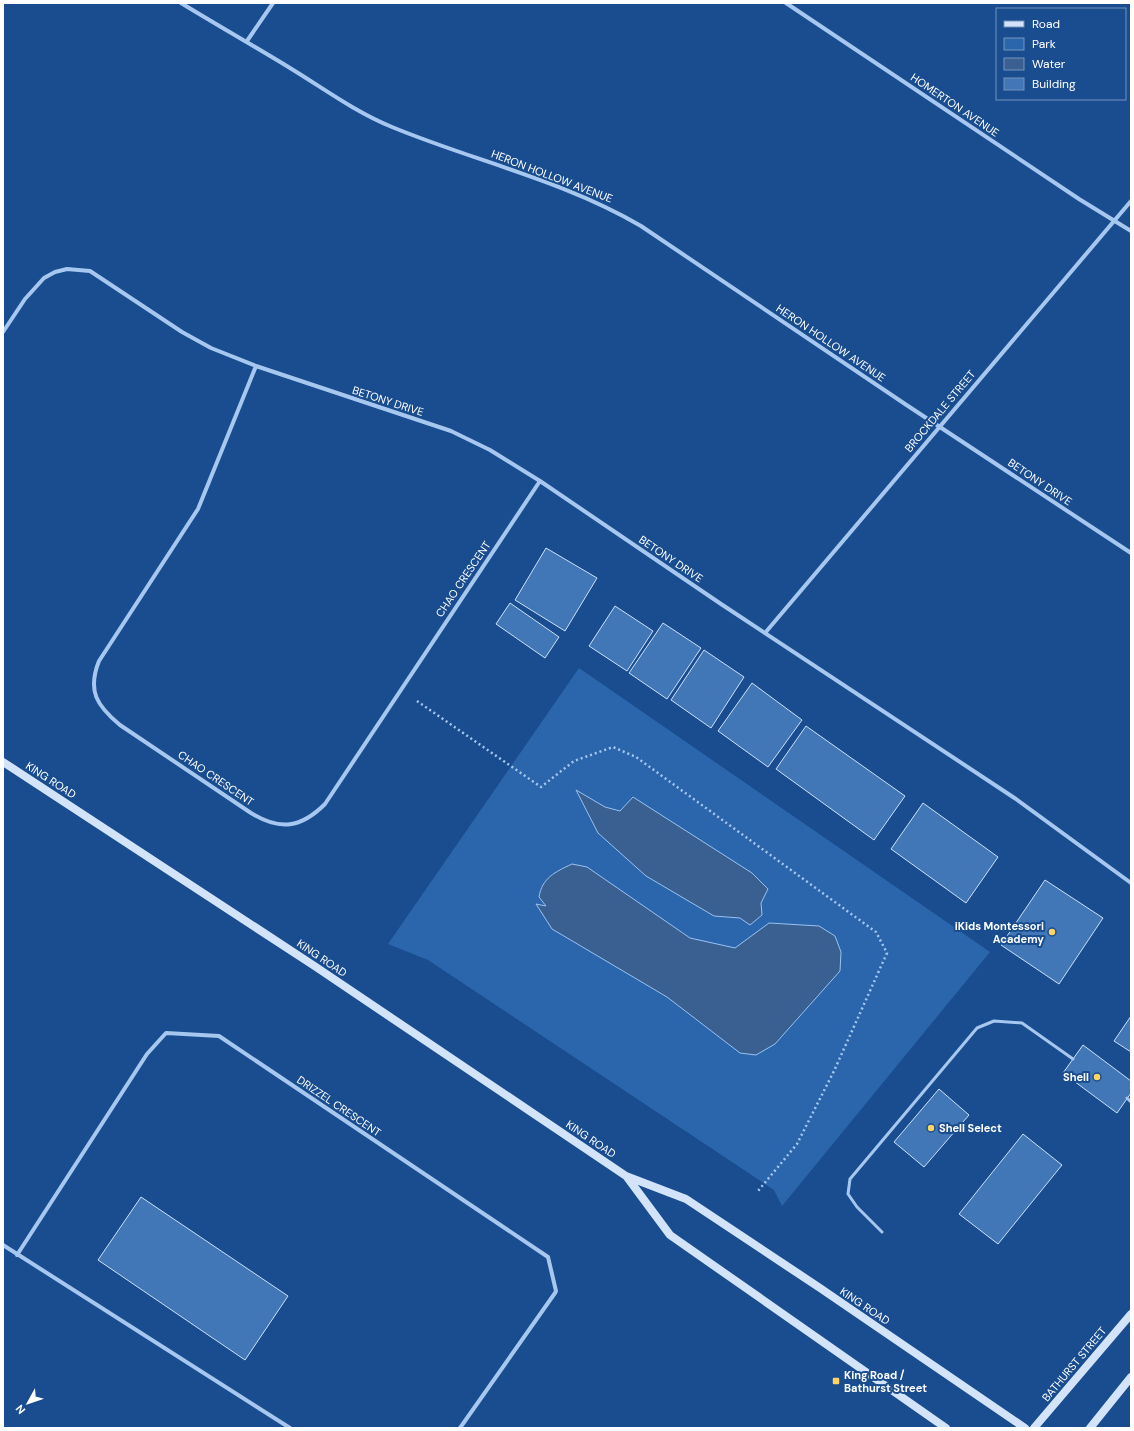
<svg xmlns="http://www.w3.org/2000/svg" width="1134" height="1431" font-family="'DM Sans',sans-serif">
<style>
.green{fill:#2b66ad}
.water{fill:#3a6091;stroke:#98c2f1}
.building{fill:#4176b7;stroke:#cce1fb}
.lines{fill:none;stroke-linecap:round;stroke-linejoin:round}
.path{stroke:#a6c7ef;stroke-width:2.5;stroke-dasharray:2 3;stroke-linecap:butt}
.lane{stroke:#a6c7ef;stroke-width:3}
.street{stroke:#a6c7ef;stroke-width:4}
.secondary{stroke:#d3e4fa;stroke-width:8}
.poi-dot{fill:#ffd264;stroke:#194d8f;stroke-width:1.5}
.labels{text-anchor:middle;stroke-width:4;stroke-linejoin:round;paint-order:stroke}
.street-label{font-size:11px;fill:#fff;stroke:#194d8f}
.poi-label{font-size:11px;font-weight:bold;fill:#fff;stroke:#194d8f;text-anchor:end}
</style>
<rect width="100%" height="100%" fill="#194d8f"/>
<!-- green -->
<path class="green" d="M 579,668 L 990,952 L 782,1206 L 774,1190 L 428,960 L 388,944 Z"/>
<!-- water -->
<path class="water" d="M 576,790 L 605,807 L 620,811 L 633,797 L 752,873 L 768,889 L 761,903 L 762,915 L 750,925 L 740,918 L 714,916 L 646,876 L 598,833 Z
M 572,864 L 587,867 L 690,938 L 735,948 L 769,923 L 819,926 L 835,936 L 841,952 L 840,971 L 775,1044 L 756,1055 L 740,1053 L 667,997 L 552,929 L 536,904 L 546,906 L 539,897 C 542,878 555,872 572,864 Z"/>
<!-- building -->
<path class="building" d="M 546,548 L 597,578 L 565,631 L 515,600 Z
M 510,603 L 559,637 L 545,658 L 496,624 Z
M 615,606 L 653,631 L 627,671 L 589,646 Z
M 663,623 L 701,648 L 667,699 L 629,673 Z
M 704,650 L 744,677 L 711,728 L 671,700 Z
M 752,683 L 802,720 L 768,767 L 718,731 Z
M 806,726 L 905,796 L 874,840 L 776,769 Z
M 923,803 L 998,857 L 966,903 L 891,849 Z
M 1045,880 L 1103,918 L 1059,984 L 1001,945 Z
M 1131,1016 L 1131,1052 L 1114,1041 Z
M 1083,1045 L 1131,1081 L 1131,1093 L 1117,1113 L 1063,1073 Z
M 939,1089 L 969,1115 L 924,1167 L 894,1142 Z
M 1023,1134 L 1062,1165 L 998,1244 L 959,1214 Z
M 141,1197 L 288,1296 L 245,1360 L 98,1260 Z"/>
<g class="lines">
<!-- path -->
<path class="path" d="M 417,701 L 541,787 L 574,761 L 613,747 L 636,757 L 876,932 L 887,953 L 834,1071 L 797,1144 L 758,1191"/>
<!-- lane -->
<path class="lane" d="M 1127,1098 L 1131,1102
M 882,1232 L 857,1207 L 848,1194 L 850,1179 L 977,1028 L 994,1021 L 1022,1023 L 1073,1059"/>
<!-- street -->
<path class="street" d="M 181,3 C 217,25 254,46 290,68 C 323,88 355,112 392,127 C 474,161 563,180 641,226 L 905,404 L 1131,553
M 786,3 L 1079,199 L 1131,231
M 247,41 L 273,3
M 3,332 L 25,299 L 44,278 L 55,272 L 67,269 L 90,271 L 182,332 L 211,348 L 256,366 L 451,431 L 490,450 L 540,481 L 721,604 L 1016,799 L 1131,883
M 256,366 L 198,509 L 99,661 C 87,691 97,706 120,725 L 251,813 C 280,831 301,828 325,804 L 540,481
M 765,633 L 1131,201
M 3,1245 L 290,1428
M 17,1255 L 147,1054 L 166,1033 L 219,1036 L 548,1257 L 556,1291 L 555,1293 L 460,1428"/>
<!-- secondary -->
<path class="secondary" d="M 3,762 L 316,967 L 626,1176 L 686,1199 L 820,1288 L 1025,1428
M 627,1177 L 670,1235 L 946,1428
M 1034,1428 L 1131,1314
M 1090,1428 L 1131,1377"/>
</g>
<!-- markers -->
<g class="poi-dot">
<circle cx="1052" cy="932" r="4"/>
<circle cx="1097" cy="1077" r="4"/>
<circle cx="931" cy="1128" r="4"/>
<rect x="832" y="1377" width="8" height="8" rx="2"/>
</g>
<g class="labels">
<!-- street labels -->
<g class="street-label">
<text transform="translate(955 105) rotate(34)" y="4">HOMERTON AVENUE</text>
<text transform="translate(552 176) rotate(21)" y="4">HERON HOLLOW AVENUE</text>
<text transform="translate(831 343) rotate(34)" y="4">HERON HOLLOW AVENUE</text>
<text transform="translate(388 401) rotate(18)" y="4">BETONY DRIVE</text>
<text transform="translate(940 411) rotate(-50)" y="4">BROCKDALE STREET</text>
<text transform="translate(1040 482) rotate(34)" y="4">BETONY DRIVE</text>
<text transform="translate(671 559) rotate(34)" y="4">BETONY DRIVE</text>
<text transform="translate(463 579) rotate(-56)" y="4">CHAO CRESCENT</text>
<text transform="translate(216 778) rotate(34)" y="4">CHAO CRESCENT</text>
<text transform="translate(51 780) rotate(33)" y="4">KING ROAD</text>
<text transform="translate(322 958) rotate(34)" y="4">KING ROAD</text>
<text transform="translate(339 1106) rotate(34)" y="4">DRIZZEL CRESCENT</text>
<text transform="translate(591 1139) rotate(34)" y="4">KING ROAD</text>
<text transform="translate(865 1306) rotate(34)" y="4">KING ROAD</text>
<text transform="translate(1074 1364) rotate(-50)" y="4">BATHURST STREET</text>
</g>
<!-- poi labels -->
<g class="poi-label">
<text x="1044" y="930">iKids Montessori<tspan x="1044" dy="13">Academy</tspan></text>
<text x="1089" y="1081">Shell</text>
<text x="939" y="1132" text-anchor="start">Shell Select</text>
<text x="844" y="1379" text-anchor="start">King Road /<tspan x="844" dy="13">Bathurst Street</tspan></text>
</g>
</g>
<!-- border -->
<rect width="1134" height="1431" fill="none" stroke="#ffffff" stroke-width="8"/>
<!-- legend -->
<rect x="996" y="8" width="130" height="92" fill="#194d8f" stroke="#7594bc"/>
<rect x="1004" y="21" width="20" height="6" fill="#d3e4fa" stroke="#7594bc"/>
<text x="1032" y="28" font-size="12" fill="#ffffff">Road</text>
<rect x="1004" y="38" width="20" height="12" fill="#2b66ad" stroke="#7594bc"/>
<text x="1032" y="48" font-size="12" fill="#ffffff">Park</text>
<rect x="1004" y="58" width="20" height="12" fill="#3a6091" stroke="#7594bc"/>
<text x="1032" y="68" font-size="12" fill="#ffffff">Water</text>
<rect x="1004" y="78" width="20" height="12" fill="#4176b7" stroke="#7594bc"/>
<text x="1032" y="88" font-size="12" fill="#ffffff">Building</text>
<!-- north arrow -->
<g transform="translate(28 1403) rotate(230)" stroke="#194d8f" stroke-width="3" paint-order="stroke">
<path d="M0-3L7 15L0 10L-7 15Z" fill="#ffffff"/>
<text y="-6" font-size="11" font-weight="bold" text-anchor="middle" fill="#ffffff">N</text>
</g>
</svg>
